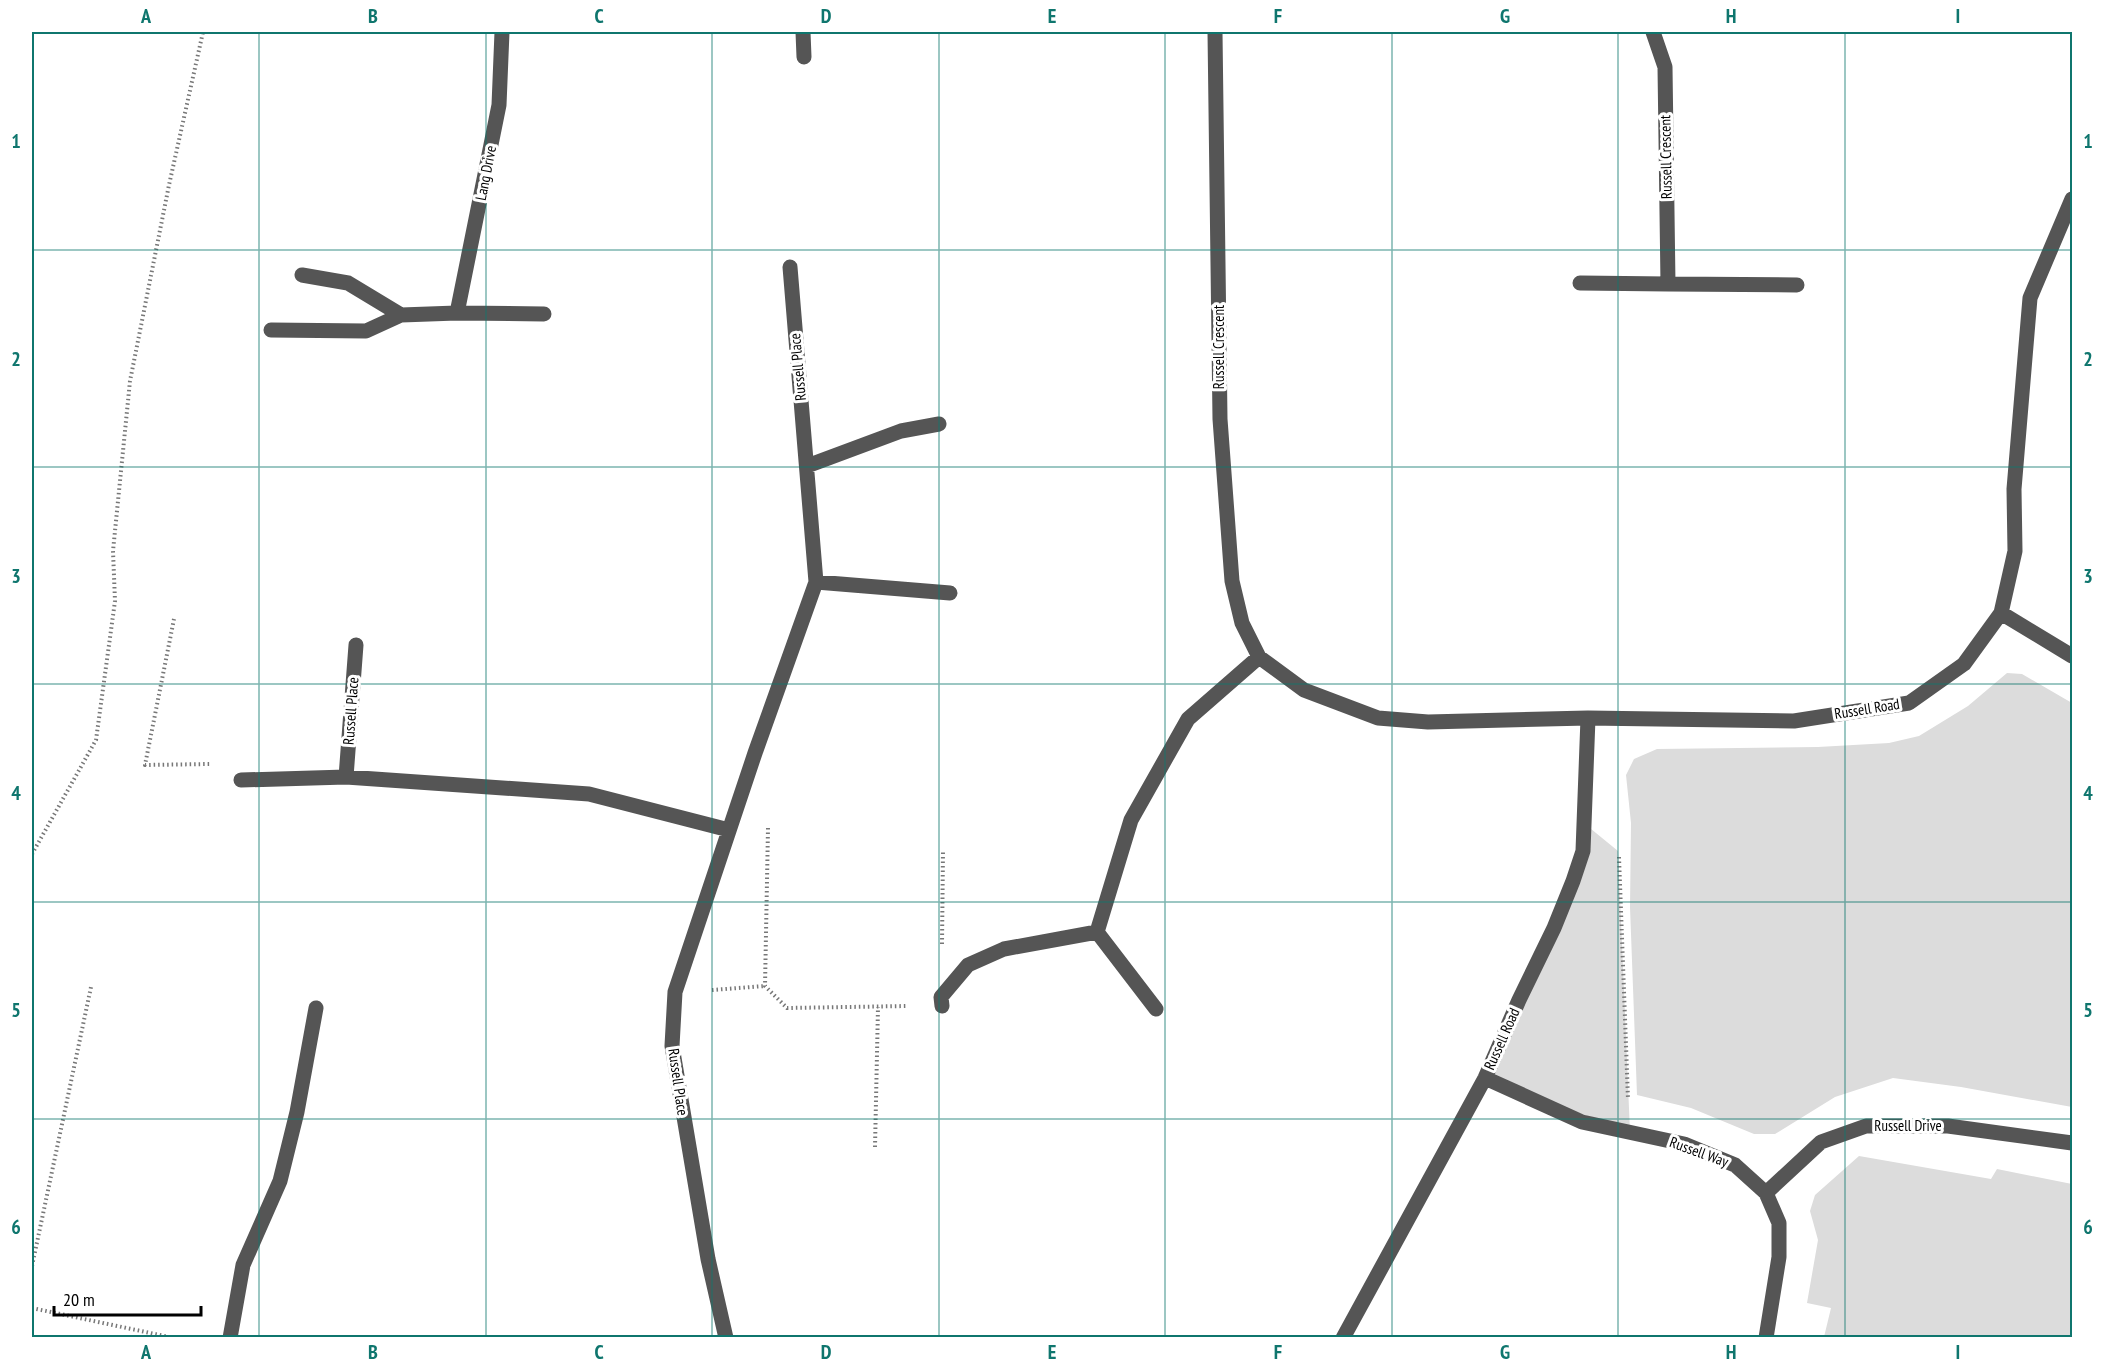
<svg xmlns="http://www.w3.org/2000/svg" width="2104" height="1369" font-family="'PT Sans Narrow',sans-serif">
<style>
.green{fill:#dcdcdc}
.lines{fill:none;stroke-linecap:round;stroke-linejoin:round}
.path{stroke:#777;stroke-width:4;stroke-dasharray:1.5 3;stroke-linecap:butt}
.minor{stroke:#555;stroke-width:15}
.grid{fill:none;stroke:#0f766e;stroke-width:1.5;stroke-opacity:0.55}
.labels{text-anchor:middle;stroke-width:6;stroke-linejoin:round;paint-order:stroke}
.street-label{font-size:15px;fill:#000;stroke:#fff}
.neatline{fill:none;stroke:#0f766e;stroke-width:2}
.grid-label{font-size:20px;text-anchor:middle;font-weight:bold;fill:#0f766e}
</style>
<rect width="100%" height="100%" fill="#fff"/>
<!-- green -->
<path class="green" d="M 2007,673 L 2022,674 L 2072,703 L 2072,1107 L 1961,1087 L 1893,1078 L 1835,1097 L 1775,1134 L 1754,1134 L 1691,1108 L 1637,1095 L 1630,907 L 1631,823 L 1626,775 L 1634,759 L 1657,749 L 1818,747 L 1889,743 L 1919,736 L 1968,706 Z
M 1585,824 L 1618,851 L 1630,1132 L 1485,1078 L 1554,928 Z
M 1859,1156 L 1991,1179 L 1997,1169 L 2072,1184 L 2072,1337 L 1824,1337 L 1831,1308 L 1807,1303 L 1818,1240 L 1810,1211 L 1815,1195 Z"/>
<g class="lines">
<!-- path -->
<path class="path" d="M 174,619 L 145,765 L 211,764
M 768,828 L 765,986 L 787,1008 L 908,1006
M 32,854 L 96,740 L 115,601 L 113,551 L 130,381 L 169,185 L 203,32
M 1619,857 L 1628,1099
M 942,944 L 943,851
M 712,990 L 765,986
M 875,1147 L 878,1007
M 32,1266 L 91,987
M 32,1308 L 174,1338"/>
<!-- minor -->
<path class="minor" d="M 502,32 L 499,105 L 457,313 L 544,314
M 803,32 L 804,57
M 1215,32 L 1220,419 L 1232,581 L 1242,623 L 1259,657 L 1304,690 L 1378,718 L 1428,722 L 1588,718
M 1653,32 L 1665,67 L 1668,284 L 1797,285
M 302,275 L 348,283 L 401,315
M 1580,283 L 1668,284
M 271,330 L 366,331 L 401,315 L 457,313
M 807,466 L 901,431 L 939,424
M 816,582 L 950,593
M 2001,613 L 2072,656
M 346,777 L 356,645
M 241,780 L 346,777 L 589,794 L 729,830
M 942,1006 L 941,997 L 968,965 L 1004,949 L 1097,932
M 1156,1009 L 1097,932 L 1131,820 L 1188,719 L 1259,657
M 1485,1078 L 1582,1122 L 1684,1144 L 1735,1165 L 1766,1193 L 1779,1223 L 1779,1257 L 1766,1338
M 1766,1193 L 1821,1142 L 1866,1126 L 1948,1126 L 2072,1143
M 230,1338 L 243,1265 L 280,1181 L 297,1112 L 316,1008
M 726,1338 L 708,1259 L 672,1046 L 675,992 L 755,753 L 816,582 L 790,267
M 1343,1338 L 1485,1078 L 1519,1000 L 1554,928 L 1573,881 L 1583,851 L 1588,718 L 1794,721 L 1909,703 L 1964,664 L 2001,613 L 2015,551 L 2014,489 L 2030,298 L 2072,199"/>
</g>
<!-- grid -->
<path class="grid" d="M 259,32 L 259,1338M 486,32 L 486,1338M 712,32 L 712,1338M 939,32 L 939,1338M 1165,32 L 1165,1338M 1392,32 L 1392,1338M 1618,32 L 1618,1338M 1845,32 L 1845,1338M 32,250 L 2072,250M 32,467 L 2072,467M 32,684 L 2072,684M 32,902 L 2072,902M 32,1119 L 2072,1119"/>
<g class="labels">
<!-- street labels -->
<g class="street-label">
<text transform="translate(1666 157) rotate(-91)" y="5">Russell Crescent</text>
<text transform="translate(486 173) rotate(-79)" y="5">Lang Drive</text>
<text transform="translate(1219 347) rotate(-90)" y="5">Russell Crescent</text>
<text transform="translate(798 367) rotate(-95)" y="5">Russell Place</text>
<text transform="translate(1867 709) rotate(-9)" y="5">Russell Road</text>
<text transform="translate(351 711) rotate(-86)" y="5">Russell Place</text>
<text transform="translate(1502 1039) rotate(-66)" y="5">Russell Road</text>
<text transform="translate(678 1082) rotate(82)" y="5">Russell Place</text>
<text x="1908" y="1131">Russell Drive</text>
<text transform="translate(1699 1152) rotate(20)" y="5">Russell Way</text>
</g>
</g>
<!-- border -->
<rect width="2104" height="1369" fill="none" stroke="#ffffff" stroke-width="66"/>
<!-- scale -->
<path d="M54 1306v9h147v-9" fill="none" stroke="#000000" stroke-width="3"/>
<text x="63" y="1306" font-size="18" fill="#000000" stroke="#ffffff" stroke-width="4.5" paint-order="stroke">20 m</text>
<rect x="33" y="33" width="2038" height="1303" class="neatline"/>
<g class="grid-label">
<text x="146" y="23">A</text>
<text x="373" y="23">B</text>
<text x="599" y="23">C</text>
<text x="826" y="23">D</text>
<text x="1052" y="23">E</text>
<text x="1278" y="23">F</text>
<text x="1505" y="23">G</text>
<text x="1731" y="23">H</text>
<text x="1958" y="23">I</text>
<text x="16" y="148">1</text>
<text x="2088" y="148">1</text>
<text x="16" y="366">2</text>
<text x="2088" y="366">2</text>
<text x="16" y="583">3</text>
<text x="2088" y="583">3</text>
<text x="16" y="800">4</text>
<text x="2088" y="800">4</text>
<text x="16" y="1017">5</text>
<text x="2088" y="1017">5</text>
<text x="16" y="1234">6</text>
<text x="2088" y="1234">6</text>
<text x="146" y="1359">A</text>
<text x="373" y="1359">B</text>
<text x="599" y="1359">C</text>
<text x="826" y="1359">D</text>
<text x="1052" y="1359">E</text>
<text x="1278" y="1359">F</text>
<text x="1505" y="1359">G</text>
<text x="1731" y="1359">H</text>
<text x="1958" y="1359">I</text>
</g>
</svg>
